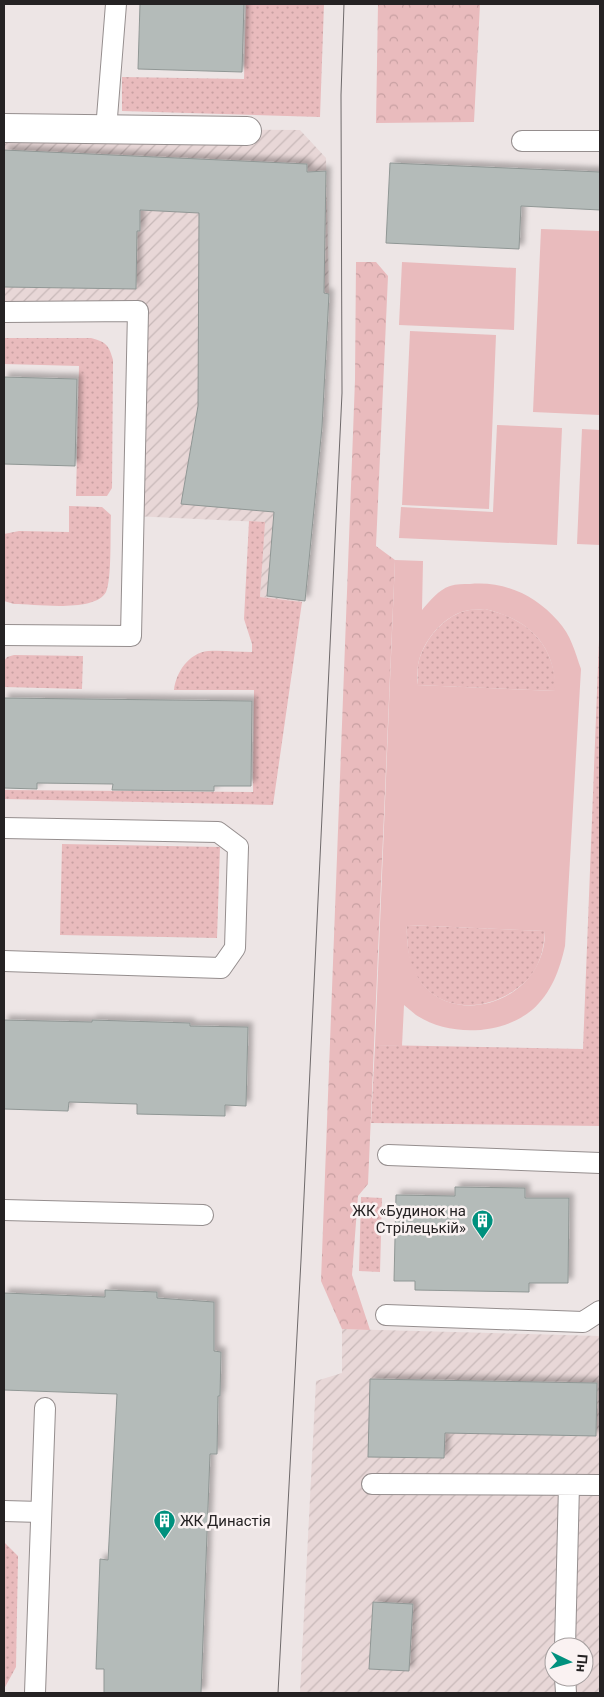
<svg xmlns="http://www.w3.org/2000/svg" width="604" height="1697" font-family="Roboto,sans-serif">
<style>
.industrial{fill:url(#industrial-furrows);fill-rule:evenodd}
.grass{fill:url(#grass-dots)}
.forest{fill:url(#forest-crowns)}
.pitch{fill:#e9bbbd;fill-rule:evenodd}
.building{fill:#b4bbb9;stroke:#909795;filter:url(#shadow)}
.lines{fill:none;stroke-linecap:round;stroke-linejoin:round}
.service-casing{stroke:#958e8e;stroke-width:22}
.minor-casing{stroke:#958e8e;stroke-width:30}
.service{stroke:#fff;stroke-width:20}
.minor{stroke:#fff;stroke-width:28}
.tram{stroke:#6f6a6b;stroke-width:1}
.labels{text-anchor:middle;stroke-width:5;stroke-linejoin:round;paint-order:stroke}
.poi-label{font-size:15px;fill:#252223;stroke:#faf2f2;text-anchor:end}
</style>
<defs>
<pattern id="industrial-furrows" width="10" height="10" patternUnits="userSpaceOnUse" patternTransform="scale(1.25)"><rect width="10" height="10" fill="#e8d7d7"/><path d="M-1 1l2-2M0 10L10 0M9 11l2-2" fill="none" stroke="#c7b8b8"/></pattern>
<pattern id="grass-dots" width="8" height="8" patternUnits="userSpaceOnUse" patternTransform="scale(1.25)"><rect width="8" height="8" fill="#e9bbbd"/><path d="M2 2h.1M6 6h.1" fill="none" stroke="#c8a0a2" stroke-width="1.8" stroke-linecap="round"/></pattern>
<pattern id="forest-crowns" width="20" height="18" patternUnits="userSpaceOnUse" patternTransform="scale(1.25)"><rect width="20" height="18" fill="#e9bbbd"/><path d="M2 6a3 3 0 1 1 6 0M12 15a3 3 0 1 1 6 0" fill="none" stroke="#c8a0a2"/></pattern>
<filter id="shadow"><feDropShadow dx="4.5" dy="-4.5" stdDeviation="2.5" flood-color="#0004"/></filter>
</defs>
<rect width="100%" height="100%" fill="#ede5e5"/>
<!-- industrial -->
<path class="industrial" d="M 4,128 L 300,130 L 326,158 L 329,294 L 322,427 L 302,602 L 260,597 L 264,522 L 133,516 L 138,311 L 4,312 Z
M 342,1329 L 600,1336 L 600,1693 L 300,1693 L 316,1381 L 342,1373 ZM 554,1647 L 584,1647 L 584,1677 L 554,1677 Z"/>
<!-- grass -->
<path class="grass" d="M 246,4 L 324,4 L 320,117 L 122,111 L 122,77 L 244,79 Z
M 4,338 L 91,338 C 106,342 109,345 113,360 L 112,488 L 107,496 L 76,496 L 79,366 L 4,364 Z
M 69,506 L 102,507 L 111,515 C 110,532 112,579 106,592 C 95,613 35,604 14,604 L 4,601 L 4,534 L 19,531 L 69,532 Z
M 249,521 L 265,522 L 260,597 L 302,602 L 273,805 L 4,799 L 4,790 L 253,792 L 254,690 L 174,690 C 176,672 189,653 208,651 C 223,650 238,652 252,652 L 252,644 L 244,619 Z
M 485,609 C 529,619 555,645 556,691 L 417,685 C 418,679 417,672 418,665 C 422,643 442,617 465,611 C 471,609 479,610 485,609 Z
M 600,615 L 600,1126 L 371,1123 L 375,1045 L 583,1049 Z
M 14,655 L 83,656 L 82,689 L 4,687 L 4,661 L 7,657 Z
M 62,844 L 220,847 L 217,938 L 60,935 Z
M 407,925 L 545,931 C 544,948 540,967 527,980 C 496,1011 442,1017 417,977 C 407,961 407,943 407,925 Z
M 361,1197 L 382,1198 L 380,1272 L 359,1271 Z
M 4,1542 L 18,1556 L 16,1667 L 4,1689 Z"/>
<!-- forest -->
<path class="forest" d="M 378,4 L 480,4 L 474,122 L 376,123 Z
M 356,262 L 376,262 L 388,276 L 376,546 L 395,560 L 368,1184 L 358,1196 L 352,1275 L 370,1330 L 342,1329 L 321,1281 L 355,380 Z"/>
<!-- pitch -->
<path class="pitch" d="M 541,229 L 600,231 L 600,415 L 533,412 Z
M 402,262 L 516,268 L 514,330 L 399,325 Z
M 410,331 L 496,335 L 489,509 L 402,505 Z
M 497,425 L 562,428 L 557,545 L 399,538 L 401,507 L 493,512 Z
M 582,429 L 600,430 L 600,545 L 577,544 Z
M 395,560 L 423,561 L 422,610 C 430,601 438,590 450,586 C 456,584 464,584 470,584 C 505,581 535,595 558,621 C 571,635 575,652 581,669 L 565,946 C 560,969 551,994 532,1010 C 502,1035 449,1037 416,1015 C 412,1012 408,1008 404,1005 L 402,1046 L 375,1045 ZM 485,609 C 528,619 556,645 555,691 L 417,685 C 417,679 417,672 418,665 C 422,642 442,617 465,611 C 471,609 479,610 485,609 ZM 407,925 L 545,931 C 546,1019 401,1043 407,925 Z"/>
<!-- building -->
<path class="building" d="M 140,4 L 244,4 L 242,72 L 138,69 Z
M 4,150 L 307,164 L 307,172 L 326,171 L 324,293 L 329,294 L 322,427 L 305,601 L 267,596 L 274,512 L 181,504 L 198,406 L 199,213 L 140,210 L 140,231 L 137,231 L 136,289 L 4,287 Z
M 390,163 L 600,172 L 600,210 L 521,206 L 519,249 L 386,243 Z
M 4,377 L 77,379 L 75,466 L 4,464 Z
M 4,698 L 252,701 L 251,786 L 214,786 L 214,791 L 112,790 L 113,784 L 37,783 L 37,789 L 4,788 Z
M 4,1020 L 92,1022 L 92,1020 L 190,1023 L 190,1026 L 248,1027 L 246,1106 L 225,1105 L 225,1116 L 137,1114 L 137,1104 L 69,1102 L 68,1111 L 4,1109 Z
M 455,1187 L 525,1188 L 525,1198 L 569,1198 L 568,1283 L 529,1283 L 529,1292 L 415,1290 L 415,1281 L 394,1281 L 396,1195 L 455,1196 Z
M 105,1290 L 157,1292 L 157,1298 L 214,1302 L 214,1351 L 221,1352 L 220,1396 L 218,1396 L 217,1454 L 210,1454 L 201,1693 L 104,1693 L 104,1669 L 96,1669 L 100,1559 L 108,1560 L 117,1394 L 4,1390 L 4,1293 L 105,1297 Z
M 370,1379 L 597,1383 L 596,1436 L 445,1433 L 444,1458 L 368,1457 Z
M 373,1602 L 413,1604 L 409,1671 L 369,1669 Z"/>
<g class="lines">
<defs>
<path id="service" d="M 106,130 L 116,4
M 522,141 L 600,141
M 4,312 L 138,311 L 131,636 L 4,635
M 4,828 L 218,832 L 238,847 L 235,948 L 221,968 L 4,961
M 388,1155 L 600,1163
M 4,1210 L 203,1215
M 386,1315 L 583,1322 L 600,1311
M 372,1484 L 600,1485
M 4,1511 L 41,1512
M 565,1647 L 569,1485
M 565,1677 L 566,1693
M 35,1693 L 45,1408"/>
<path id="minor" d="M 4,128 L 247,131"/>
</defs>
<!-- service casing -->
<use href="#service" class="service-casing"/>
<!-- minor casing -->
<use href="#minor" class="minor-casing"/>
<!-- service -->
<use href="#service" class="service"/>
<!-- minor -->
<use href="#minor" class="minor"/>
<!-- tram -->
<path class="tram" d="M 278,1693 L 301,1260 L 342,393 L 341,95 L 344,4"/>
</g>
<!-- icons -->
<defs>
<symbol id="building-pin" viewBox="-11 -11 22 30"><path d="M0 17L-7.5 6A9.5 9.5 0 1 1 7.5 6Z" fill="#00917e" stroke="#faf2f2"/><path d="M-4-6H4V6H1V3H-1V6H-4ZM-2.5-4.3h1.7v1.8h-1.7ZM.8-4.3h1.7v1.8H.8ZM-2.5-1h1.7V.8h-1.7ZM.8-1h1.7V.8H.8Z" fill="#fff"/></symbol>
</defs>
<g fill-rule="evenodd">
<use href="#building-pin" x="470" y="1208" width="25" height="34"/>
<use href="#building-pin" x="152" y="1508" width="25" height="34"/>
</g>
<g class="labels">
<!-- poi labels -->
<g class="poi-label">
<text x="466" y="1216">ЖК «Будинок на<tspan x="466" dy="17">Стрілецькій»</tspan></text>
<text x="180" y="1526" text-anchor="start">ЖК Династія</text>
</g>
</g>
<!-- border -->
<rect width="604" height="1697" fill="none" stroke="#252223" stroke-width="10"/>
<!-- north arrow -->
<g transform="translate(569 1662) rotate(95)"><circle r="24" fill="#faf2f2" stroke="#a59f9f"/>
<path d="M0-4L9 19L0 12L-9 19Z" fill="#00917e"/>
<text y="-8" font-size="14" font-weight="bold" text-anchor="middle" fill="#252223">Пн</text>
</g>
</svg>
